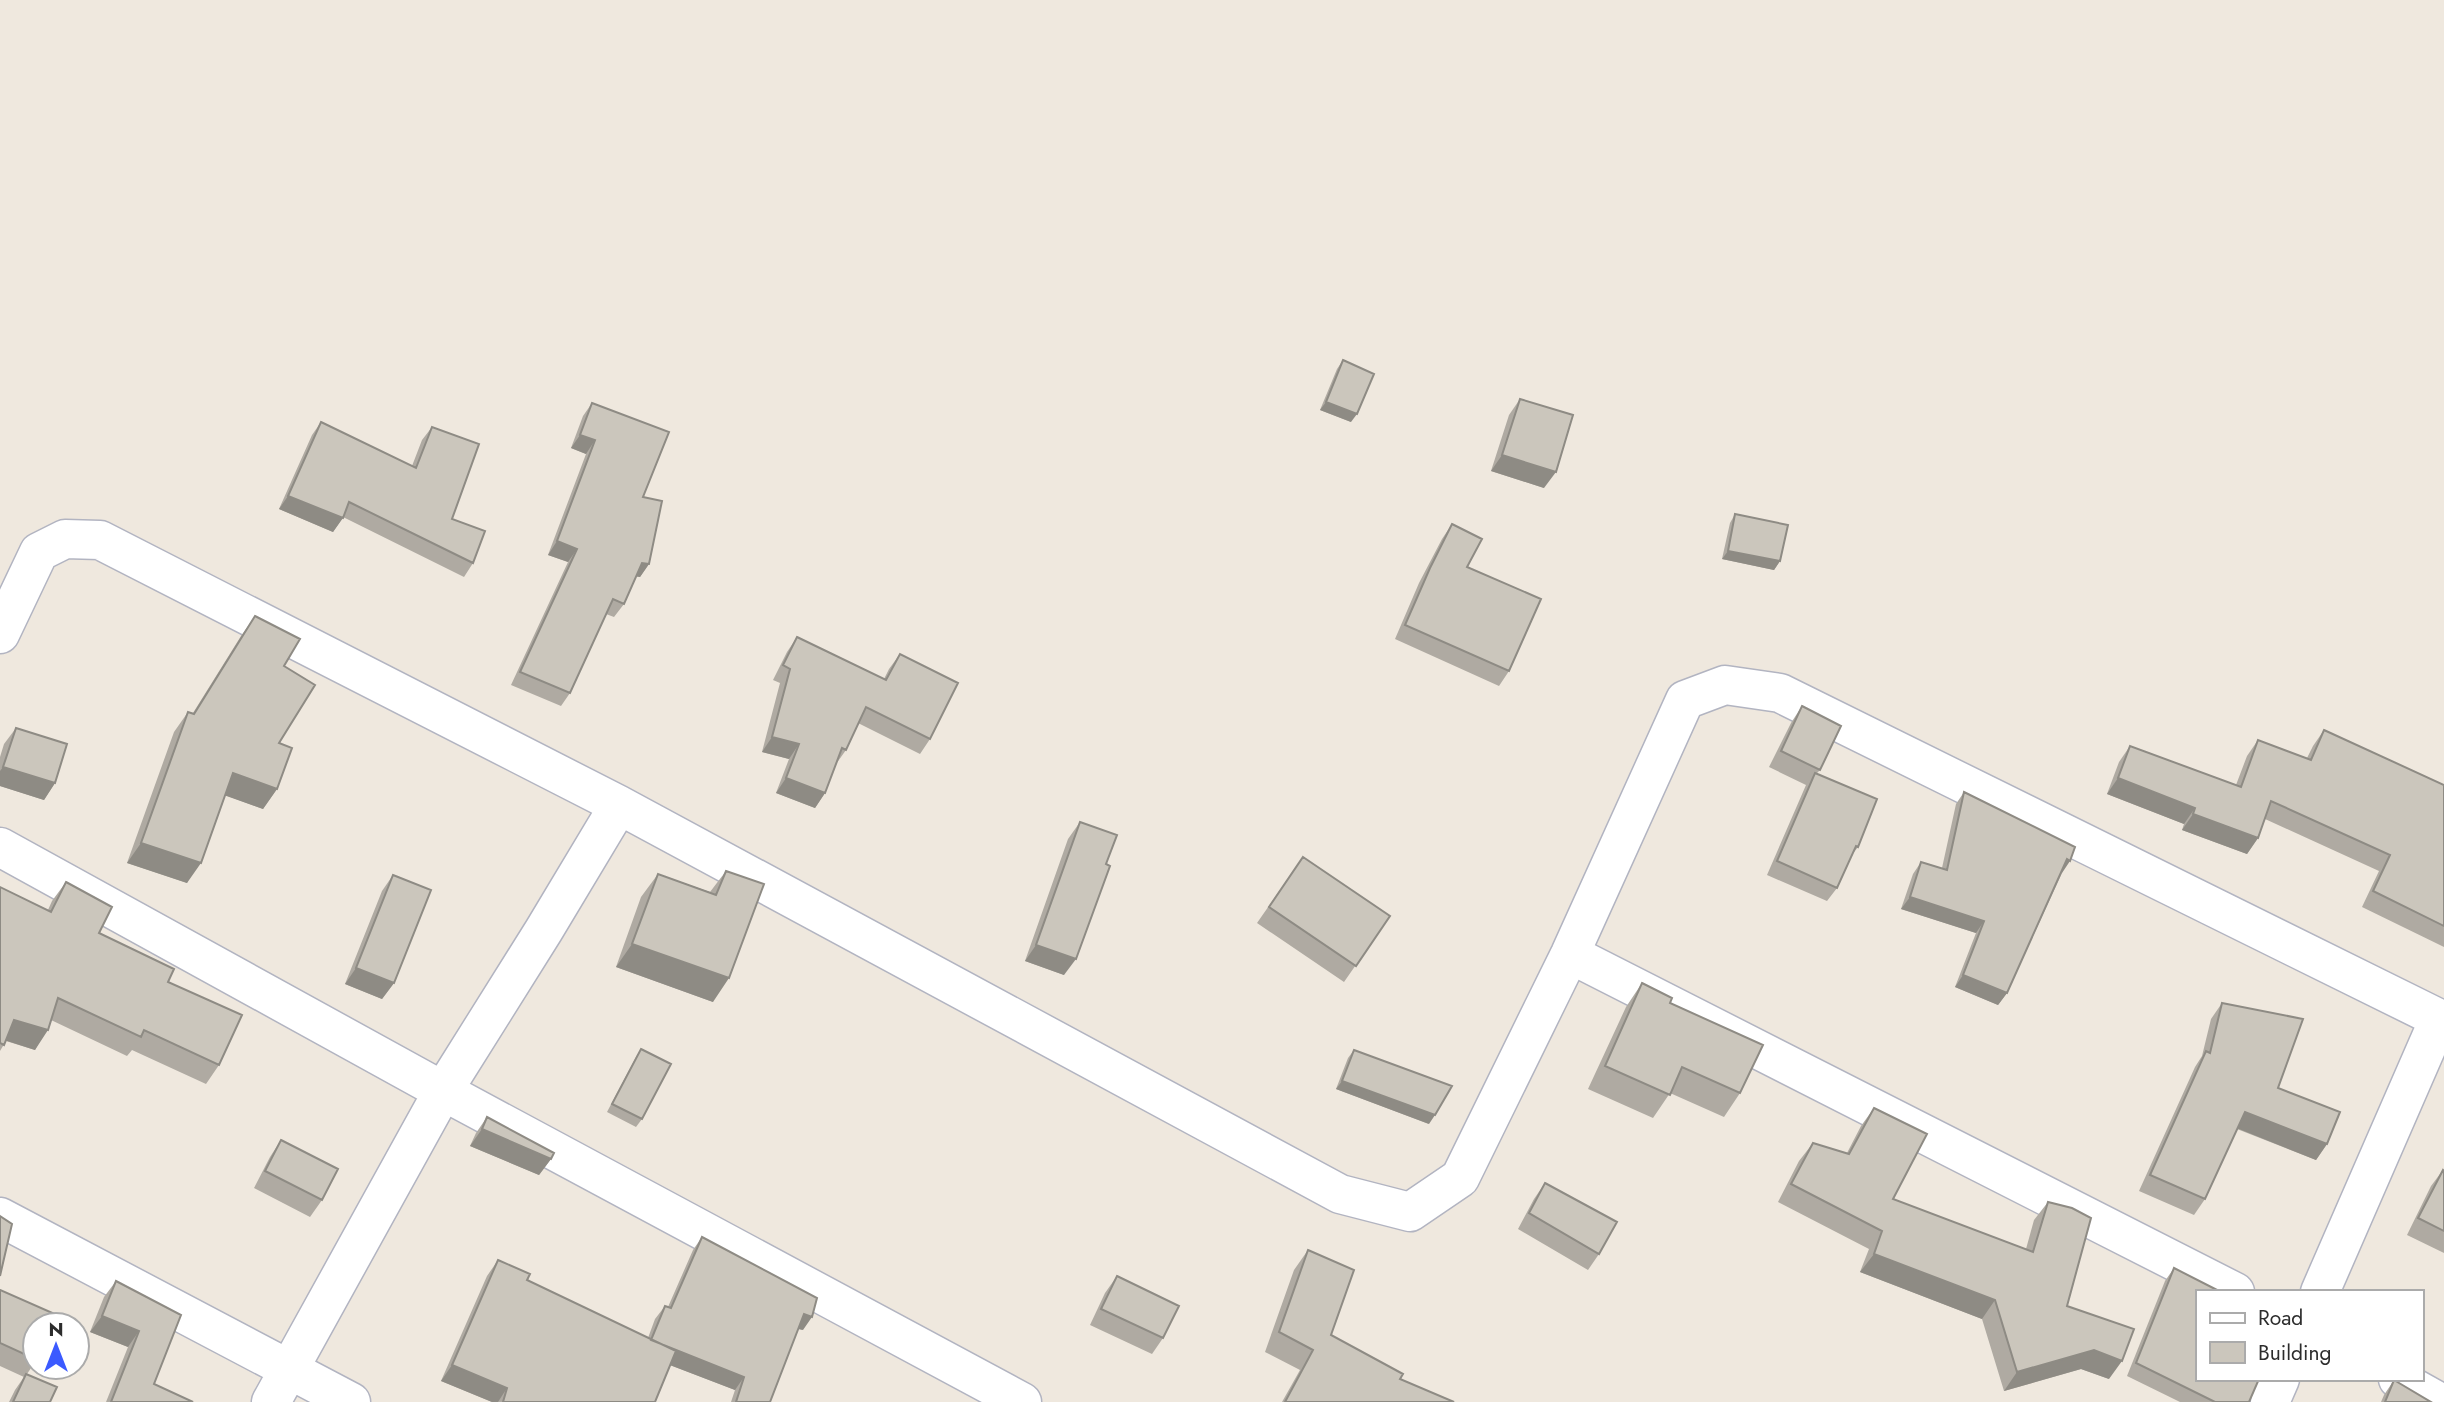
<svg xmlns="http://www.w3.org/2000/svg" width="2444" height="1402" font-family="Jost,sans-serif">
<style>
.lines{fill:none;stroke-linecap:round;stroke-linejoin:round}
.minor-casing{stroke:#b2b4c1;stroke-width:41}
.minor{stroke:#fff;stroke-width:38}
.wall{fill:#afaaa2}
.shaded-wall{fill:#8e8b84}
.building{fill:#cbc6bc;stroke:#8e8b84;stroke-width:2}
</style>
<rect width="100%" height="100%" fill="#efe8de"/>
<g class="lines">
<defs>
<path id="minor" d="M 0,634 L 39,552 L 65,539 L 100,540 L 619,805 L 1340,1194 L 1410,1212 L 1460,1178 L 1570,954 L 1685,700 L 1725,685 L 1780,693 L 2444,1021
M 0,847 L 443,1091 L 1022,1402
M 1570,954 L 2235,1292
M 0,1217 L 351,1402
M 2320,1292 L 2439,1019
M 2398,1379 L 2439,1402
M 271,1402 L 443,1091 L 544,930 L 619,805
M 2270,1402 L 2280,1379"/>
</defs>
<!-- minor casing -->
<use href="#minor" class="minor-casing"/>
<!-- minor -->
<use href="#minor" class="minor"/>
</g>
<!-- wall -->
<path class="wall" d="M 1343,360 L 1351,422 L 1320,410 L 1337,369 Z
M 1520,399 L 1544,488 L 1491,471 L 1509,415 Z
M 592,403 L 643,497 L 649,564 L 640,577 L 636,576 L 624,604 L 614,617 L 606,614 L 570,693 L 561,706 L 511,685 L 568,562 L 548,555 L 586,454 L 571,448 L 583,416 Z
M 321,422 L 412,466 L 422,440 L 432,427 L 452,519 L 473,563 L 464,577 L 343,517 L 333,532 L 279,509 L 312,435 Z
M 1735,514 L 1780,561 L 1774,570 L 1722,559 L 1730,523 Z
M 1452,524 L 1467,567 L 1509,671 L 1499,686 L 1395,639 L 1419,583 L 1442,539 Z
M 255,616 L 284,666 L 277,789 L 263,809 L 225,795 L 187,883 L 127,863 L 174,732 L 188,712 L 193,713 L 241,636 Z
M 797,637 L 884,679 L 889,669 L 900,654 L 930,739 L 920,754 L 858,723 L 846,750 L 836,764 L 825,793 L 815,808 L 776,793 L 789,759 L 762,752 L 780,683 L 773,680 L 787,652 Z
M 1802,706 L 1820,770 L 1817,773 L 1858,847 L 1851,856 L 1837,888 L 1827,901 L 1767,875 L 1806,785 L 1769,767 L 1791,723 Z
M 16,728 L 55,783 L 44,800 L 0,786 L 0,757 L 4,744 Z
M 2324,730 L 2444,785 L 2444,947 L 2362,907 L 2379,871 L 2265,819 L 2258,838 L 2247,854 L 2182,830 L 2184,824 L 2107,794 L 2119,762 L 2130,746 L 2236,785 L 2247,756 L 2258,740 L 2307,758 L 2313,746 Z
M 1964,792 L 2062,873 L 2007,993 L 1998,1005 L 1955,987 L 1976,933 L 1901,909 L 1913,874 L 1921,862 L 1942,868 L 1956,804 Z
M 1080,822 L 1064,975 L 1025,961 L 1068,839 Z
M 1303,857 L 1390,916 L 1344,982 L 1257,923 Z
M 726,871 L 713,1002 L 616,967 L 641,897 L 658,874 L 710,892 Z
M 393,875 L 394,983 L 382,999 L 345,984 L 382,891 Z
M 66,882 L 99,933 L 168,982 L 219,1065 L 206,1084 L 132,1050 L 127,1056 L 51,1020 L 35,1050 L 6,1041 L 0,1051 L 0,887 L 48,910 L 52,901 Z
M 1642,983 L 1670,1003 L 1740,1093 L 1724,1117 L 1670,1093 L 1653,1118 L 1588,1089 L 1626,1007 Z
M 2222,1003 L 2278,1088 L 2327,1144 L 2316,1160 L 2237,1129 L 2205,1199 L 2194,1215 L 2139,1191 L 2195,1067 L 2202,1056 L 2211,1019 Z
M 641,1049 L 642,1119 L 636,1127 L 607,1112 L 636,1057 Z
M 1354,1050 L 1429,1124 L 1336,1089 L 1348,1058 Z
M 1874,1108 L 1893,1199 L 2026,1249 L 2034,1220 L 2048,1202 L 2067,1306 L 2109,1379 L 2081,1369 L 2004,1391 L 1982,1319 L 1860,1272 L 1869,1249 L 1778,1202 L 1799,1161 L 1813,1143 L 1847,1153 L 1861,1126 Z
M 487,1117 L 551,1159 L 539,1175 L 470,1146 L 476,1133 Z
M 281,1140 L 322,1200 L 310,1217 L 254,1188 L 270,1157 Z
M 2443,1170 L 2444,1171 L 2444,1253 L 2407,1235 L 2431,1186 Z
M 1545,1183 L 1599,1254 L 1588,1270 L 1518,1229 L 1534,1199 Z
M 702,1237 L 803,1330 L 798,1329 L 770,1402 L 731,1402 L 735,1390 L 670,1365 L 655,1402 L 492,1402 L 441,1381 L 487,1276 L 498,1260 L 527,1280 L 648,1338 L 655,1319 L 665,1306 L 668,1307 L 693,1250 Z
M 1308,1250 L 1331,1335 L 1400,1379 L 1454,1402 L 1282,1402 L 1300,1370 L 1265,1352 L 1294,1270 Z
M 2174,1268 L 2249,1402 L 2180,1402 L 2127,1376 L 2165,1281 Z
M 1117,1276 L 1163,1338 L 1152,1354 L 1090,1325 L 1105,1293 Z
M 116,1281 L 181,1315 L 154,1384 L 193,1402 L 106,1402 L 128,1347 L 90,1332 L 104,1297 Z
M 0,1290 L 35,1325 L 35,1362 L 27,1374 L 50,1402 L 9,1402 L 15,1390 L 24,1377 L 0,1366 Z
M 2394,1380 L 2431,1402 L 2381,1402 L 2384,1395 Z"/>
<!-- shaded-wall -->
<path class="shaded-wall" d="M 1326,402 L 1357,414 L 1351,422 L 1320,410 Z
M 580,435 L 595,440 L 586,454 L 571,448 Z
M 1502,455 L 1556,472 L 1544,488 L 1491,471 Z
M 288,496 L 343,518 L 333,532 L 279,509 Z
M 557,541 L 577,549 L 568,562 L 548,555 Z
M 1728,551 L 1780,561 L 1774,570 L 1722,559 Z
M 642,563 L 649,564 L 640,577 L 633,576 Z
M 772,737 L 799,744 L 789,759 L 762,752 Z
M 3,767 L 55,783 L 44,800 L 0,786 L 0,771 Z
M 233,773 L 277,789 L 263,809 L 218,793 Z
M 786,778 L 825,793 L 815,808 L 776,793 Z
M 2118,778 L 2195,808 L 2184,824 L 2107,794 Z
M 2193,814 L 2258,838 L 2247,854 L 2182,830 Z
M 141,843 L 201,863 L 187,883 L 127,863 Z
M 2067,859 L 2070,861 L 2062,873 L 2059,871 Z
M 1910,897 L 1984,921 L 1976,933 L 1901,909 Z
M 632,944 L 729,978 L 713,1002 L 616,967 Z
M 1036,945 L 1076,959 L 1064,975 L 1025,961 Z
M 356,968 L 394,983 L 382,999 L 345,984 Z
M 1963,975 L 2007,993 L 1998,1005 L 1955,987 Z
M 14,1020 L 48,1030 L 35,1050 L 1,1039 Z
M 1342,1081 L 1435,1115 L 1429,1124 L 1336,1089 Z
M 2245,1112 L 2327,1144 L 2316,1160 L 2234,1127 Z
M 482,1129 L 551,1159 L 539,1175 L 470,1146 Z
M 1874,1254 L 1995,1300 L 1982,1319 L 1860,1272 Z
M 804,1314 L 812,1317 L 803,1330 L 795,1328 Z
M 102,1316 L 139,1331 L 128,1347 L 90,1332 Z
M 651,1340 L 744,1377 L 735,1390 L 641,1354 Z
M 2094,1350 L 2122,1361 L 2109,1379 L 2081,1369 L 2004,1391 L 2017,1372 Z
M 452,1365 L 507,1388 L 498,1402 L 492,1402 L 441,1381 Z"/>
<!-- building -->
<path class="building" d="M 1343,360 L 1374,374 L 1357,414 L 1326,402 Z
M 1520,399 L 1573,415 L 1556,472 L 1502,455 Z
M 592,403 L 669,432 L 643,497 L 662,501 L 649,564 L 642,563 L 624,604 L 613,599 L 570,693 L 520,672 L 577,549 L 557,541 L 595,440 L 580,435 Z
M 321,422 L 416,468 L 432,427 L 479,444 L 452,519 L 485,531 L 473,563 L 349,502 L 343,518 L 288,496 Z
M 1735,514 L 1788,525 L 1780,561 L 1728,551 Z
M 1452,524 L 1482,539 L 1467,567 L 1541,599 L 1509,671 L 1405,625 L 1430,568 Z
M 255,616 L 300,639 L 284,666 L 315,685 L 279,743 L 292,748 L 277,789 L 233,773 L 201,863 L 141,843 L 188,712 L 194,714 Z
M 797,637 L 886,680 L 900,654 L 958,683 L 930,739 L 866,707 L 846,750 L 842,748 L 825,793 L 786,778 L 799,744 L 772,737 L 790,669 L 783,665 Z
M 1802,706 L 1841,726 L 1820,770 L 1781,751 Z
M 16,728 L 67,744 L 55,783 L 3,767 Z
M 2324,730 L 2444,785 L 2444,926 L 2373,891 L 2390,855 L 2271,801 L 2258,838 L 2193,814 L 2195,808 L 2118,778 L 2130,746 L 2241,787 L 2258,740 L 2311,760 Z
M 1815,773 L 1877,799 L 1858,847 L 1856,846 L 1837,888 L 1777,861 Z
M 1964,792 L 2075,847 L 2070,861 L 2067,859 L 2007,993 L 1963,975 L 1984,921 L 1910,897 L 1921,862 L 1947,870 Z
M 1080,822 L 1117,835 L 1106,864 L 1110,866 L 1076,959 L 1036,945 Z
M 1303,857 L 1390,916 L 1356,966 L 1269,907 Z
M 726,871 L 764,884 L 729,978 L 632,944 L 658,874 L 716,895 Z
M 393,875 L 431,890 L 394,983 L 356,968 Z
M 66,882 L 112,907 L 99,933 L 174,969 L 168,982 L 242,1015 L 219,1065 L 144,1030 L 141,1037 L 58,998 L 48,1030 L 14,1020 L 4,1045 L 0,1043 L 0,887 L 51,912 Z
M 1642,983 L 1672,998 L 1670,1003 L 1763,1045 L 1740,1093 L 1682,1067 L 1670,1095 L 1605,1066 Z
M 2222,1003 L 2303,1019 L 2278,1088 L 2340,1112 L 2327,1144 L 2245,1112 L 2205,1199 L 2150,1175 L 2206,1051 L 2210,1053 Z
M 641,1049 L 671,1064 L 642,1119 L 612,1104 Z
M 1354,1050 L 1452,1086 L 1435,1115 L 1342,1081 Z
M 1874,1108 L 1927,1134 L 1893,1199 L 2033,1252 L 2048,1202 L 2072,1208 L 2091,1218 L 2067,1306 L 2134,1329 L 2122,1361 L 2094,1350 L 2017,1372 L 1995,1300 L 1874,1254 L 1882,1231 L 1791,1184 L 1813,1143 L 1849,1154 Z
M 487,1117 L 554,1153 L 551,1159 L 482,1129 Z
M 281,1140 L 338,1169 L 322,1200 L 265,1171 Z
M 2443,1170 L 2444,1171 L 2444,1231 L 2418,1218 Z
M 1545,1183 L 1617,1222 L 1599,1254 L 1529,1213 Z
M 0,1216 L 12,1224 L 0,1276 Z
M 702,1237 L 817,1298 L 812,1317 L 804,1314 L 770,1402 L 736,1402 L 744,1377 L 651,1340 L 665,1306 L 671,1308 Z
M 1308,1250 L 1354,1270 L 1331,1335 L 1403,1374 L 1400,1379 L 1454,1402 L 1285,1402 L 1313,1350 L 1279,1332 Z
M 498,1260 L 530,1274 L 527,1280 L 676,1351 L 655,1402 L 503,1402 L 507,1388 L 452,1365 Z
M 2174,1268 L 2221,1292 L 2197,1292 L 2197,1379 L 2259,1379 L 2249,1402 L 2215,1402 L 2136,1363 Z
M 1117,1276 L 1179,1306 L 1163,1338 L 1101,1309 Z
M 116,1281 L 181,1315 L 154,1384 L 193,1402 L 111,1402 L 139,1331 L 102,1316 Z
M 0,1290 L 57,1315 L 52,1325 L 35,1325 L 35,1359 L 0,1343 Z
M 26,1374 L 57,1387 L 50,1402 L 13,1402 Z
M 2394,1380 L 2431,1402 L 2385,1402 Z"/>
<!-- legend -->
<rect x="2196" y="1290" width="228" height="91" fill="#ffffff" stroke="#ababab" stroke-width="2"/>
<rect x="2210" y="1313" width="35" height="10" fill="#ffffff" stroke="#ababab" stroke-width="2"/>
<text x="2258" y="1325" font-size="21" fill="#2d2d2d">Road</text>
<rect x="2210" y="1342" width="35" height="21" fill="#cbc6bc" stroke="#ababab" stroke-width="2"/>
<text x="2258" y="1360" font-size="21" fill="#2d2d2d">Building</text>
<!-- north arrow -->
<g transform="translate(56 1346)"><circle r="33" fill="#ffffff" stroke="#ababab" stroke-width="2"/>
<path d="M0-5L12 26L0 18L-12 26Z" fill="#3b5aff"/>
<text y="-10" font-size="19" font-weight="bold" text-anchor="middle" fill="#2d2d2d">N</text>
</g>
</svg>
